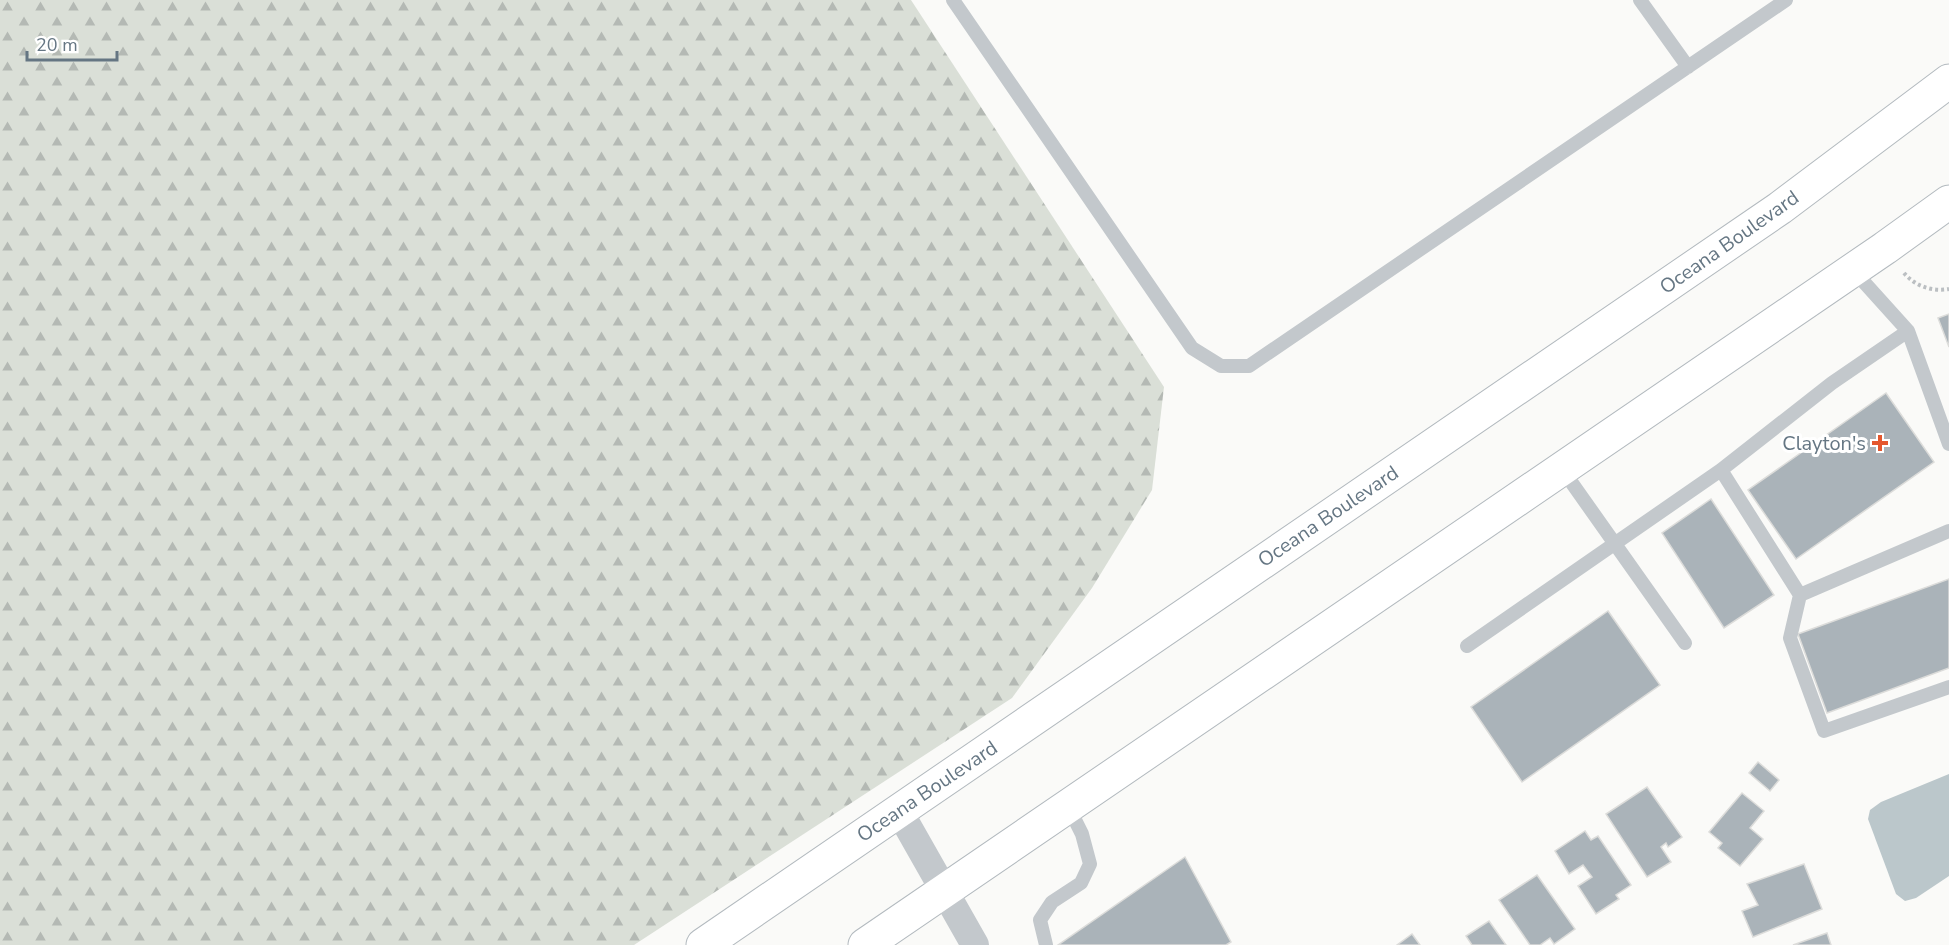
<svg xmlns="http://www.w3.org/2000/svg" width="1949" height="945" font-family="'Nunito Sans',sans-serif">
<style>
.forest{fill:url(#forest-firs)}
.water{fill:#bbc7cb}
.building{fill:#aab3b9;stroke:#dcdcda;stroke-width:1.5}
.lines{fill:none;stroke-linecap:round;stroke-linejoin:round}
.secondary-casing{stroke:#b3babf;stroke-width:35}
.path{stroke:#bbbfc2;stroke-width:4;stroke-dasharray:3 3;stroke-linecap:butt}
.lane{stroke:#c3c8cc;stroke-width:14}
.street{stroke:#c3c8cc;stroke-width:28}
.secondary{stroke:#fff;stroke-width:33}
.poi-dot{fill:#e4572e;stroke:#fff;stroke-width:2}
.labels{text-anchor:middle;stroke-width:6;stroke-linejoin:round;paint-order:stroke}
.street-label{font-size:20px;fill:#657683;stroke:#fff}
.poi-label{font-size:20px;fill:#657683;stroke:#fff;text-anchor:end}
</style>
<defs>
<pattern id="forest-firs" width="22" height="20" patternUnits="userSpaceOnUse" patternTransform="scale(1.5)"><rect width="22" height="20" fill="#dadfd7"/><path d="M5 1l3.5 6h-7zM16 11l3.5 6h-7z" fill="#b4b9b4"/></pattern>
</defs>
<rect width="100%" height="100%" fill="#fafaf8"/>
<!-- forest -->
<path class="forest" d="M 0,0 L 911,0 L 1164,387 L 1152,490 L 1092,588 L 1012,698 L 634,945 L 0,945 Z"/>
<!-- water -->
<path class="water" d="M 1949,774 L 1949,876 L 1916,898 L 1905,901 L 1896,894 L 1868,819 L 1870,810 L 1881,802 Z"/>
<!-- building -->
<path class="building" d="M 1949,314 L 1949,347 L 1938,318 Z
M 1886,393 L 1934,462 L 1796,559 L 1748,490 Z
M 1711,499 L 1774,595 L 1724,628 L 1662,533 Z
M 1949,579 L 1949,668 L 1827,713 L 1798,634 Z
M 1608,611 L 1660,685 L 1522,782 L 1471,707 Z
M 1758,762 L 1779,780 L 1770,791 L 1749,773 Z
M 1647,787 L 1682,837 L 1668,847 L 1666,843 L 1661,847 L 1671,862 L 1647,877 L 1606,814 Z
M 1742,793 L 1764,811 L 1750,828 L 1763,839 L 1740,866 L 1718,848 L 1722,843 L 1709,832 Z
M 1585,831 L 1591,840 L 1598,836 L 1631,885 L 1616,895 L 1619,899 L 1596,914 L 1578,886 L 1592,877 L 1583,865 L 1569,874 L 1555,851 Z
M 1185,857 L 1231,942 L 1226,945 L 1058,945 Z
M 1804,864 L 1822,909 L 1753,937 L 1742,911 L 1758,905 L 1747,884 Z
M 1537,875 L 1575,929 L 1554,944 L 1550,938 L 1540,945 L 1530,945 L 1499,900 Z
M 1489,921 L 1506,945 L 1472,945 L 1466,936 Z
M 1827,933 L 1831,945 L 1793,945 Z
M 1412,934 L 1420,945 L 1397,945 Z"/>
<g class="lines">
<defs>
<path id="secondary" d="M 703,945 L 1780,208 L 1949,81
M 865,945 L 1885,248 L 1949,202"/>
</defs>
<!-- secondary casing -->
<use href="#secondary" class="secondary-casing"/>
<!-- path -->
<path class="path" d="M 1904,273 C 1915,286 1932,292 1949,289"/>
<!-- lane -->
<path class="lane" d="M 953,0 L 1192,348 L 1221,366 L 1249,366 L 1786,0
M 1640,0 L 1688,67
M 1908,331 L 1949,444
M 1562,469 L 1685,643
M 1721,470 L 1800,595 L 1949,531
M 1800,595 L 1790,638 L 1824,731 L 1949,687
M 1467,646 L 1721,470 L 1832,383 L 1908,331 L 1853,270
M 1046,945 L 1040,920 L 1052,902 L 1081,883 L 1090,864 L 1082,834 L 1068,806"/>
<!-- street -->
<path class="street" d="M 899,811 L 975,945"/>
<!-- secondary -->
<use href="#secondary" class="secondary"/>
</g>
<!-- markers -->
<path class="poi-dot" d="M1877 434h6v6h6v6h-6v6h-6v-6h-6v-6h6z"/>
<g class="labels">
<!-- street labels -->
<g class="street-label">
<text transform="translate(1729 242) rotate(-35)" y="7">Oceana Boulevard</text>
<text transform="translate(1328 516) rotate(-34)" y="7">Oceana Boulevard</text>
<text transform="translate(927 791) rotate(-34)" y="7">Oceana Boulevard</text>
</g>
<!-- poi labels -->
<g class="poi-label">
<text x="1866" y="450">Clayton's</text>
</g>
</g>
<!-- scale -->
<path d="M27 51v9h90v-9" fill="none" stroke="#657683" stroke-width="3"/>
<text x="36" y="51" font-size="18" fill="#657683" stroke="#ffffff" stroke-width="4.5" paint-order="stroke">20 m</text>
</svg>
